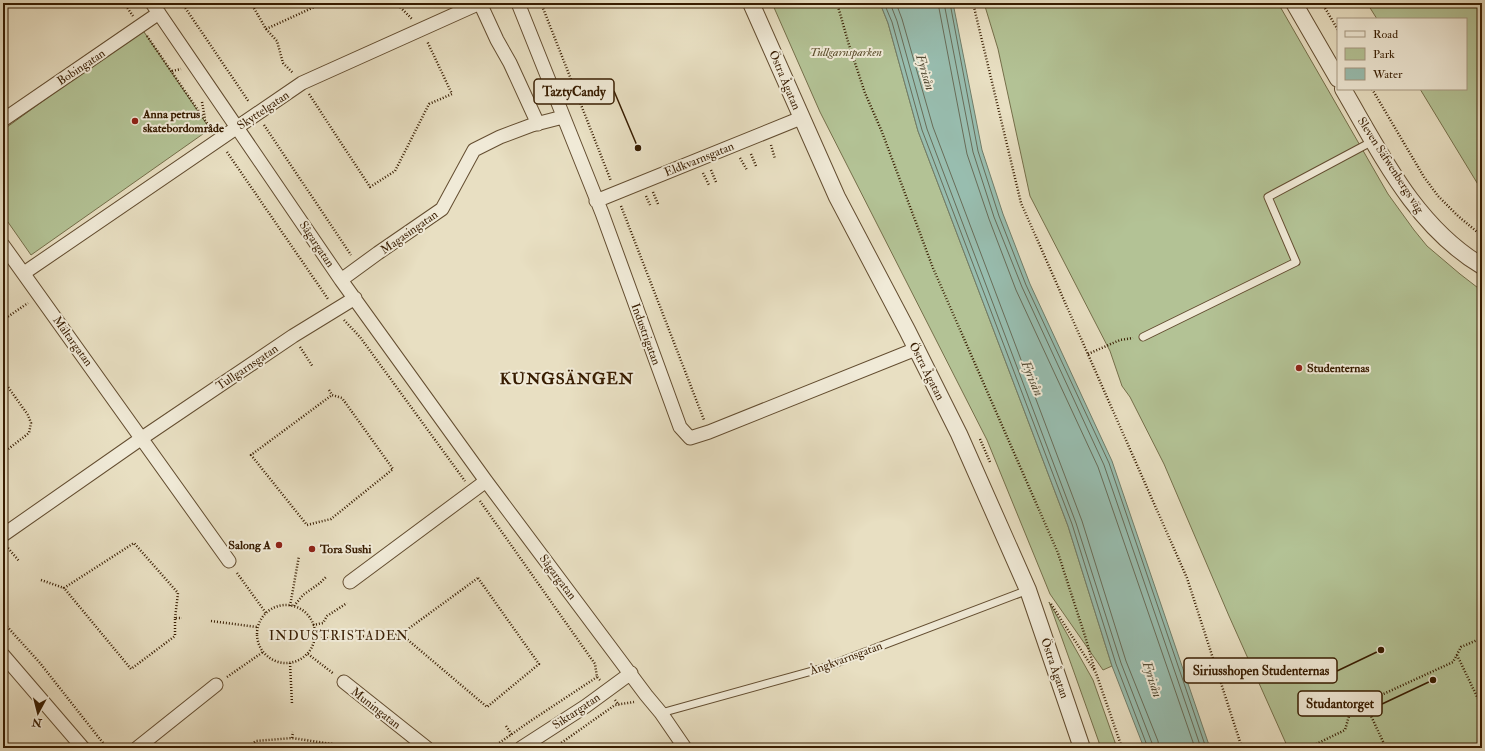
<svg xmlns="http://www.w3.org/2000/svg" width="1485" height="751" font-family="'IM FELL Double Pica',serif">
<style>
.green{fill:#b3c295;stroke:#756f4a}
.water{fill:#98bdaf;stroke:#717d69}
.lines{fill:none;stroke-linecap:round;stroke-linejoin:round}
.shore{stroke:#686c58;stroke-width:1}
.service-casing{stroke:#634d30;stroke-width:9}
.minor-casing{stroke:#634d30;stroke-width:15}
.tertiary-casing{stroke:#634d30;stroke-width:18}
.path{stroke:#371c00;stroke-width:2.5;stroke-dasharray:1 2;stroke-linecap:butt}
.service{stroke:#f0ead7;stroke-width:7}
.minor{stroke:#f0ead7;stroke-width:13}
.tertiary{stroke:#f0ead7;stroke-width:16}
.poi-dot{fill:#8f2418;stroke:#f0ead7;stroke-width:1.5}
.labels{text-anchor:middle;stroke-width:4;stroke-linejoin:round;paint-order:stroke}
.park-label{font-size:12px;font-style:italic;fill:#5c4e2d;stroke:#f0ead7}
.street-label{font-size:12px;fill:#371c00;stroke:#f0ead7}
.poi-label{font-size:12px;font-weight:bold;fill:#371c00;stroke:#f0ead7;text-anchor:start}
.water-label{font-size:13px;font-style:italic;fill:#544c35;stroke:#f0ead7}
.neighbourhood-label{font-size:13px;letter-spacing:1px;fill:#371c00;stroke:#f0ead7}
.district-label{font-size:16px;font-weight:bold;letter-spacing:1px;fill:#371c00;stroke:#f0ead7}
.leader{fill:none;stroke:#371c00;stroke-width:1.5}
.callout-dot{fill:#371c00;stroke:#f0ead7;stroke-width:1.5}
.callout{fill:#f0ead7;stroke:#371c00;stroke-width:1.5}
.callout-label{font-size:13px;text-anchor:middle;font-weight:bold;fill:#371c00}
</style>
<rect width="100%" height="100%" fill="#e8dfc2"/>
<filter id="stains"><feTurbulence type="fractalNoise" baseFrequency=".005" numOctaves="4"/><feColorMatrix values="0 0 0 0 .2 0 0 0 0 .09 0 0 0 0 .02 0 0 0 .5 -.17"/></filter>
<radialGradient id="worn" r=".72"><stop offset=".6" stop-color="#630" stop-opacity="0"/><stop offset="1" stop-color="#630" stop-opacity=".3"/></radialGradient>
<!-- green -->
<path class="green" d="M 772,3 L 880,3 L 888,23 L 918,131 L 1068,526 L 1112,666 L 1103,670 L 1050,594 L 987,440 L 820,112 Z
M 984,3 L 1278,3 L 1388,194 L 1414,230 L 1427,246 L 1460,274 L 1482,291 L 1482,748 L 1288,748 L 1229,616 L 1164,464 L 1130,397 L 1122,386 L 1110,351 L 1030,196 L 998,49 Z
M 1367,3 L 1482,3 L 1482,191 L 1420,89 L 1466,89 L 1466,19 L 1377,19 Z
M 142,29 L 210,129 L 31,255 L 3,215 L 3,130 Z
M 1049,602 L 1093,680 L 1117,748 L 1101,748 Z"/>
<!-- water -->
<path class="water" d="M 880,3 L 953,3 L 982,150 L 1003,214 L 1030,284 L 1112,461 L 1210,748 L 1144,748 L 1112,666 L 1068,526 L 918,131 L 888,23 Z"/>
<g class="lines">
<!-- shore -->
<path class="shore" d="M 884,3 L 892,22 L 922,130 L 1072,524 L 1116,664 L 1148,748
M 890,3 L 897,21 L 927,129 L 1076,523 L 1121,663 L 1152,743 L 1153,748
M 896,3 L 902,19 L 933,127 L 1082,521 L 1126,661 L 1158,741 L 1159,748
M 938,3 L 967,154 L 989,219 L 1016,290 L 1098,467 L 1195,748
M 944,3 L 973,152 L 994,217 L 1022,287 L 1104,465 L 1201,748
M 950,3 L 978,151 L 999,216 L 1026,285 L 1109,463 L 1206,748"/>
<defs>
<path id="service" d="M 1143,337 L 1296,262 L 1268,197 L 1373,141
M 661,713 L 823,668 L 1028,590"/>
<path id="minor" d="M 152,3 L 341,280 L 486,481 L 646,695 L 661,713 L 685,748
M 480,3 L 497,40 L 510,63 L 538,124
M 518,3 L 602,213 L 680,427 L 690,438 L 709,432 L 916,349
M 3,120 L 159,13
M 596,201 L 801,118
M 3,245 L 229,561
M 24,273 L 302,83 L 480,3
M 341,280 L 378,253 L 442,209 L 474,150 L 500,137 L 532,125 L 563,117
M 3,535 L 142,438 L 293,336 L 355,298
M 350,582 L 486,481
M 3,655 L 83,748
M 344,682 L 427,748
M 137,748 L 216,685
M 521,748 L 586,706 L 631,673"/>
<path id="tertiary" d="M 751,3 L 837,197 L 907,330 L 959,434 L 1028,590 L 1082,748
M 1294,3 L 1338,79
M 1343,89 C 1381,154 1415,226 1482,266"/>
</defs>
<!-- service casing -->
<use href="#service" class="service-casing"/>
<!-- minor casing -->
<use href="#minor" class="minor-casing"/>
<!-- tertiary casing -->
<use href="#tertiary" class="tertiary-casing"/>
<!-- path -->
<path class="path" d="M 124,3 L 133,16
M 182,3 L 249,102
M 251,3 L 266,29 L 277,41 L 283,63 L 293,73
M 396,3 L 412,19
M 541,3 L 611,181
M 837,3 L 849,45 L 865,93 L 882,132 L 933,268 L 1058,553 L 1085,636 L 1095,671
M 973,3 L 1021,203 L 1187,578 L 1242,748
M 1322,3 L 1338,30
M 266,29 L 323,3
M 147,36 L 211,129
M 172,71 L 181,69
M 1372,89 L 1424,177 L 1438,196 L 1458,216 L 1482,236
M 309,94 L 370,187 L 395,171 L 429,104 L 452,94 L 427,41
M 202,102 L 205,119
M 264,125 L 351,255
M 771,145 L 775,159
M 227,152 L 328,299
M 751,154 L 756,166
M 740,158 L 747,170
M 711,170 L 716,182
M 703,173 L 709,185
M 653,192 L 658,204
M 646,196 L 651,207
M 621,206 L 704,420
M 3,320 L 28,303
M 344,320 L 360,337 L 465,481
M 300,347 L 313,367
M 1088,354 L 1120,340 L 1133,338
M 3,380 L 28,415 L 31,423 L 29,433 L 3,453
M 329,390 L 332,395 L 342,398 L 393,469 L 331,519 L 307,525 L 251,455 L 332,395
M 980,439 L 990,462
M 480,501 L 595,664 L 597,677 L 600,680
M 8,548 L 19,561
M 237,573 L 266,613
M 478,578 L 539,664 L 487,707 L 408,640 L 395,635 L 408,629 Z
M 41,580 L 64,588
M 1051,604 L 1096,673 L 1122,748
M257 634a29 29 0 1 1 58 0a29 29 0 1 1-58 0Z
M 290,606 L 299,556
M 294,606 L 303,595 L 320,583 L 327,576
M 175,618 L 178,593 L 134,543 L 64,588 L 131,669 L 175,636 L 175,618 L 182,618
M 211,621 L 257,627
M 3,622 L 40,663 L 107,748
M 313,625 L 323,623 L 327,616 L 347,603
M 315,639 L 366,636
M 308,654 L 334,674
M 1457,655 L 1482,707
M 290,663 L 292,704
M 227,677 L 263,652
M 615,700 L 619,705
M 1365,703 L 1386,748
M 506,726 L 512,735
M 292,738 L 293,732
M 247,748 L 256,741 L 292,738 L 332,744 L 336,748
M 492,748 L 529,722 L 597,677
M 554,748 L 615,705 L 634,702
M 1308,748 L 1345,730 L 1351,709 L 1453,662 L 1461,647 L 1482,638
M 1481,748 L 1482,748"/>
<!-- service -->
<use href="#service" class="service"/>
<!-- minor -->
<use href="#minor" class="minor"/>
<!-- tertiary -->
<use href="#tertiary" class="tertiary"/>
</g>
<!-- markers -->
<g class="poi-dot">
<circle cx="135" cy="121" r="4"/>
<circle cx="1299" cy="368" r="4"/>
<circle cx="279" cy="545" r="4"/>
<circle cx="312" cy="549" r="4"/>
</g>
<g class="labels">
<!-- park labels -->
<g class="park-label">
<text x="846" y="56">Tullgarnsparken</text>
</g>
<!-- street labels -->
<g class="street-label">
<text transform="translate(81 67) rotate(-34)" y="4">Bobingatan</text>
<text transform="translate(785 80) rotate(67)" y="4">Östra Ågatan</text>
<text transform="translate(263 110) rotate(-34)" y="4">Skyttelgatan</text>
<text transform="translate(699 159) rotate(-22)" y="4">Eldkvarnsgatan</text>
<text transform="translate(1391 165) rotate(57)" y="4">Sleven Säfwenbergs väg</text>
<text transform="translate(409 232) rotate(-35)" y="4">Magasingatan</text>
<text transform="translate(317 244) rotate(56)" y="4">Sågargatan</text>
<text transform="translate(646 334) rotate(70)" y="4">Industrigatan</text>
<text transform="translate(73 341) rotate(54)" y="4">Mältargatan</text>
<text transform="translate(247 367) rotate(-34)" y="4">Tullgarnsgatan</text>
<text transform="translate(927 371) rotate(63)" y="4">Östra Ågatan</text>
<text transform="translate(558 577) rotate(53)" y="4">Sågargatan</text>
<text transform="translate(846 658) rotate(-20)" y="4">Ångkvarnsgatan</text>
<text transform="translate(1055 668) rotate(71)" y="4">Östra Ågatan</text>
<text transform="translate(376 708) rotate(38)" y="4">Muningatan</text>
<text transform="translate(576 711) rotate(-34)" y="4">Siktargatan</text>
</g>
<!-- poi labels -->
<g class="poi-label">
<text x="143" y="118">Anna petrus<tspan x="143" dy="14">skatebordområde</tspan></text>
<text x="1307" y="372">Studenternas</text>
<text x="271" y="549" text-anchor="end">Salong A</text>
<text x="320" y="553">Tora Sushi</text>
</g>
<!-- water labels -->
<g class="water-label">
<text transform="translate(926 72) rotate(73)" y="5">Fyrisån</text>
<text transform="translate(1033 378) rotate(67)" y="5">Fyrisån</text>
<text transform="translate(1153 679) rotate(72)" y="5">Fyrisån</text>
</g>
<!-- neighbourhood labels -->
<g class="neighbourhood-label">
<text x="339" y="640">INDUSTRISTADEN</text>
</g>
<!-- district labels -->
<g class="district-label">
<text x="567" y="384">KUNGSÄNGEN</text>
</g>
</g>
<!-- callouts -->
<path class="leader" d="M638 148L614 91M1381 650L1337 671M1433 680L1382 704"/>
<g class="callout-dot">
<circle cx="638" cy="148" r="4"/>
<circle cx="1381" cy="650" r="4"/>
<circle cx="1433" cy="680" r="4"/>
</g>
<g class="callout">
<rect x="534" y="79" width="80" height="25" rx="4"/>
<rect x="1184" y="658" width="153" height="25" rx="4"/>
<rect x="1298" y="691" width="84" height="25" rx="4"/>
</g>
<g class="callout-label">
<text x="574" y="96">TaztyCandy</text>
<text x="1261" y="675">Siriusshopen Studenternas</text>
<text x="1340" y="708">Studantorget</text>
</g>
<!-- margin -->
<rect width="1485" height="751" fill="none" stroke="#e8dfc2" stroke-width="16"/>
<rect x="4" y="4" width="1477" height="743" fill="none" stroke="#371c00" stroke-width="2"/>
<rect x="8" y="8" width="1469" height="735" fill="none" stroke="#371c00"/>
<!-- legend -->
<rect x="1337" y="18" width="130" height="72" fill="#f0ead7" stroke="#a69881"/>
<rect x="1345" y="31" width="20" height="6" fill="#f0ead7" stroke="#a69881"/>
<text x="1373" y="38" font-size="12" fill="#371c00">Road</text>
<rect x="1345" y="48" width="20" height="12" fill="#b3c295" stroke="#a69881"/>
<text x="1373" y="58" font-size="12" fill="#371c00">Park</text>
<rect x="1345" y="68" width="20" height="12" fill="#98bdaf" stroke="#a69881"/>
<text x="1373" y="78" font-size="12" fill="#371c00">Water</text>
<!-- north arrow -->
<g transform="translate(38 713) rotate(187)" stroke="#f0ead7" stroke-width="3" paint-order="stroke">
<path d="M0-3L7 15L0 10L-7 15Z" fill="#371c00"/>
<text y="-6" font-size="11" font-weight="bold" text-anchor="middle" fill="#371c00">N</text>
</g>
<rect width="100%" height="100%" filter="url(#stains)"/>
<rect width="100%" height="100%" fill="url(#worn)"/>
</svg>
